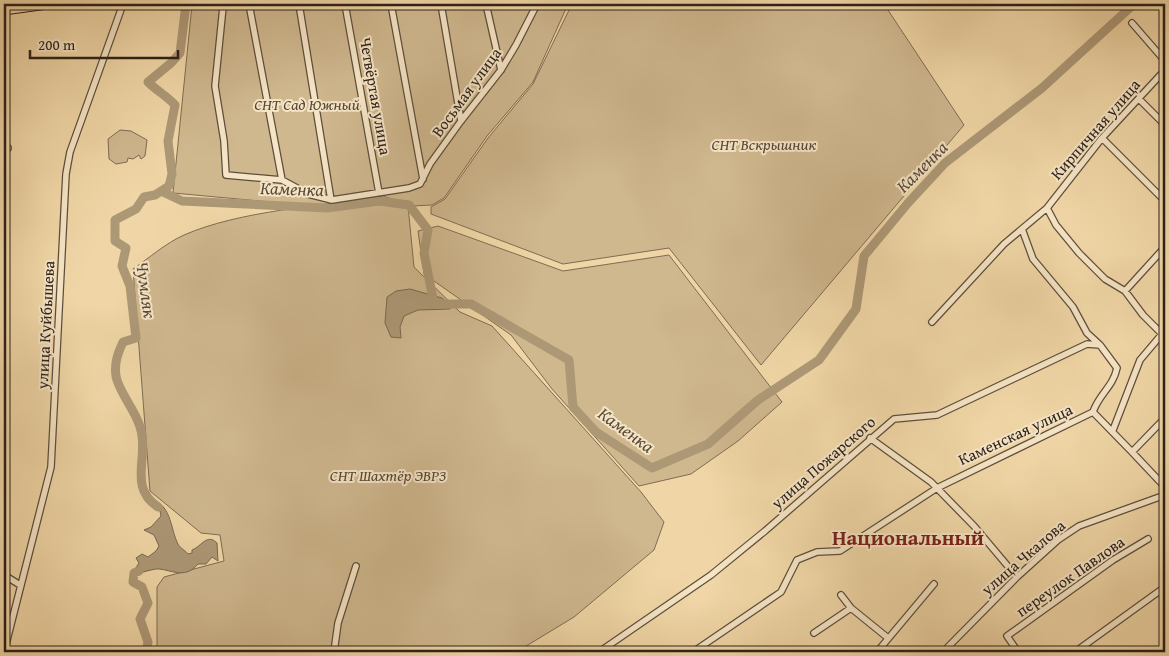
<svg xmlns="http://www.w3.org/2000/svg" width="1169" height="656" font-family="'Gentium Book Plus',serif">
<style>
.green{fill:#cfb78e;stroke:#7e6c54}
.water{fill:#ad9876;stroke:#796851}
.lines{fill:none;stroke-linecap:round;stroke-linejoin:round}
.river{stroke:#ad9876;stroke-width:9}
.minor-casing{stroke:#5d4e3c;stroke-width:8}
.major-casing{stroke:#2c2119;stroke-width:9}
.minor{stroke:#f5e4c5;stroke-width:5.5}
.major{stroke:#f0d6a6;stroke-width:7}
.labels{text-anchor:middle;stroke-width:4;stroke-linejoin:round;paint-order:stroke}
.street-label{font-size:16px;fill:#2c2119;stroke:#f5e4c5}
.park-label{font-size:16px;font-style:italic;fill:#554636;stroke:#f5e4c5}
.water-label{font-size:18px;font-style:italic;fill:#594b3a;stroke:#f5e4c5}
.district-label{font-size:21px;font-weight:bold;fill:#7a1f14;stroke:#f5e4c5}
</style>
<rect width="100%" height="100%" fill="#f0d6a6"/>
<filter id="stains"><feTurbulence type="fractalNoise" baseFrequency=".004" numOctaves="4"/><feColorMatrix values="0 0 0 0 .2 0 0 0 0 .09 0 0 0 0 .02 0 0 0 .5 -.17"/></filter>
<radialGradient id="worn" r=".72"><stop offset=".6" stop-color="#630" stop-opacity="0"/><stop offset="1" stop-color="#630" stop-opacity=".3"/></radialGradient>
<!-- green -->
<path class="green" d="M 201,4 L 568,4 L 533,82 L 487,136 L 444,198 L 432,205 L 412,206 L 383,196 L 314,206 L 173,193 L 192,5 Z
M 572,4 L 884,4 L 964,125 L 761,365 L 669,248 L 563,264 L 431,214 L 431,207 L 445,199 L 488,138 L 533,84 Z
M 120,130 L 131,131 L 147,140 L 145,156 L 141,159 L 139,155 L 133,159 L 128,158 L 127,162 L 116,164 L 109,159 L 108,139 Z
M 382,198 L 408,206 L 414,267 L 460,312 L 492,326 L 641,492 L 664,522 L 654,550 L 574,617 L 518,651 L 157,652 L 157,587 L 164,577 L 224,561 L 220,535 L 201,533 L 150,491 L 133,269 C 149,258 166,243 184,235 C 239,211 323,205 382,198 Z
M 438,226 L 563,271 L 669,255 L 782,402 L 738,441 L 691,474 L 639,486 L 552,389 L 511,335 L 424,274 L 418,231 Z"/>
<!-- water -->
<path class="water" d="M 410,289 L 442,298 L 451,306 L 450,309 L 418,310 L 404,316 L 400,327 L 401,338 L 391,337 L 385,323 L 387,297 L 396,291 Z
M 150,499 C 171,504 170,526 177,542 C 179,548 184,549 188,554 L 192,553 L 192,550 C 202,546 207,533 217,543 L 218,561 L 212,557 L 206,564 L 198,564 C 184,581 169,568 156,569 C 150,570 143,572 137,574 L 135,579 L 132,579 L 132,574 L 139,563 L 136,558 L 142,554 L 148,557 L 156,551 L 159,546 L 154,535 L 144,530 L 151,527 L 161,516 L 160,511 L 145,501 Z"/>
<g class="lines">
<!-- river -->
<path class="river" d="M 161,191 L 182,201 L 327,208 L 379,201 L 409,205 L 428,230 L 424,253 L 434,304 L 471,304 L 569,360 L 573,407 L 596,432 L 652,468 L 708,444 L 758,400 L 819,360 L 856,309 L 864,256 L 908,203 L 945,163 L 1042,88 L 1134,4
M 158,507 C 130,488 146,463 142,436 C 140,415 118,392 116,376 C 114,363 118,353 123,342 L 136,338 L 130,286 L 122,266 L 126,248 L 115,241 L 115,220 L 136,209 L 144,197 L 155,195 L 169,186 L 172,174 L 168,141 L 175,105 C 167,96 157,91 148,82 L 171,63 L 180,53 L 186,4
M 139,571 L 134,573 L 133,582 L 142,587 L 148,603 L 140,619 L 148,642 L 146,652"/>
<defs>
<path id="minor" d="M 238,4 L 223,7 L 215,86 L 224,141 L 226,175 L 282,180 L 308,194 L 332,200 L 409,188 L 420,184 L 430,164 L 461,121 L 501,70 L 516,45 L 537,4
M 249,4 L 282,180
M 299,4 L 331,200
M 345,4 L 379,193
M 391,4 L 423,179
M 441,4 L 461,121
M 486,4 L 501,70
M 1132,23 L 1165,61
M 1139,99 L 1165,125
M 1102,138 L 1165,201
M 4,148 L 8,148
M 1047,208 L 1056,225 L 1079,253 L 1105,279 L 1125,291 L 1143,315 L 1162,334 L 1140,360 L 1113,430
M 1022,229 L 1033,259 L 1073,307 L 1087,333 L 1100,345
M 1125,291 L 1165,247
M 932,322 L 1004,244 L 1047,208 L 1102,138 L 1165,70
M 870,438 L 931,482 L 974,526 L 1017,577
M 1132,452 L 1165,487
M 4,575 L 20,585
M 841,595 L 851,608
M 814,633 L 851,608 L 888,638
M 4,652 L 51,467 L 66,174 L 70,152 L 123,4
M 334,652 L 338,623 L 356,566
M 599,652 L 711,575 L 765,531 L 894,419 L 937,415 L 1087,344 L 1100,345 L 1117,368 C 1113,387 1099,394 1093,412
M 693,652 L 781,592 L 797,560 L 817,552 L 840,551 L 937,488 L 1093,412 L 1132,452 L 1165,418
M 877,652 L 934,584
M 943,652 L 1017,577 L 1058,540 L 1079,526 L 1165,495
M 1018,652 L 1007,636 L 1113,560 L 1148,539
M 1075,652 L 1165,587"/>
<path id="major" d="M 4,11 L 55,4"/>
</defs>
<!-- minor casing -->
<use href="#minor" class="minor-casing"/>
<!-- major casing -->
<use href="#major" class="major-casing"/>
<!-- minor -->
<use href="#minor" class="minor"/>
<!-- major -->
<use href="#major" class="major"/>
</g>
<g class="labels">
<!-- street labels -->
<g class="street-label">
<text transform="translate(466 92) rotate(-54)" y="6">Восьмая улица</text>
<text transform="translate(376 96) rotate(80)" y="6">Четвёртая улица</text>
<text transform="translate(1095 129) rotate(-49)" y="6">Кирпичная улица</text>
<text transform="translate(45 325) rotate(-87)" y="6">улица Куйбышева</text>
<text transform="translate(1015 434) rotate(-25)" y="6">Каменская улица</text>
<text transform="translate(823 462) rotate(-41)" y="6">улица Пожарского</text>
<text transform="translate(1023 557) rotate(-41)" y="6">улица Чкалова</text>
<text transform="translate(1070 576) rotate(-35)" y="6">переулок Павлова</text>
</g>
<!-- park labels -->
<g class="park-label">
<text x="307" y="110">СНТ Сад Южный</text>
<text x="764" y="150">СНТ Вскрышник</text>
<text x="388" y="481">СНТ Шахтёр ЭВРЗ</text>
</g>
<!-- water labels -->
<g class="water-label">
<text transform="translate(922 167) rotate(-45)" y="6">Каменка</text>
<text transform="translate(292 189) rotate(2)" y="6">Каменка</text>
<text transform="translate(146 290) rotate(82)" y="6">Чумляк</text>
<text transform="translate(626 430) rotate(36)" y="6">Каменка</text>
</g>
<!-- district labels -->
<g class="district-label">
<text x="908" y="545">Национальный</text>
</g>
</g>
<!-- margin -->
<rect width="1169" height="656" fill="none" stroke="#f0d6a6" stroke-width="20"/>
<rect x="5" y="5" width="1159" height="646" fill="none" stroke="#2c2119" stroke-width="2.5"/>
<rect x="10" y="10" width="1149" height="636" fill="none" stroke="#2c2119"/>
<!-- scale -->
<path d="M30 50v8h148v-8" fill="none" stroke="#2c2119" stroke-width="2.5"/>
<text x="38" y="50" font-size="15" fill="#2c2119" stroke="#f5e4c5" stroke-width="4" paint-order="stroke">200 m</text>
<rect width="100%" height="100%" filter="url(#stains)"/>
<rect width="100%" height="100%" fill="url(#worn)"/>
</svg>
